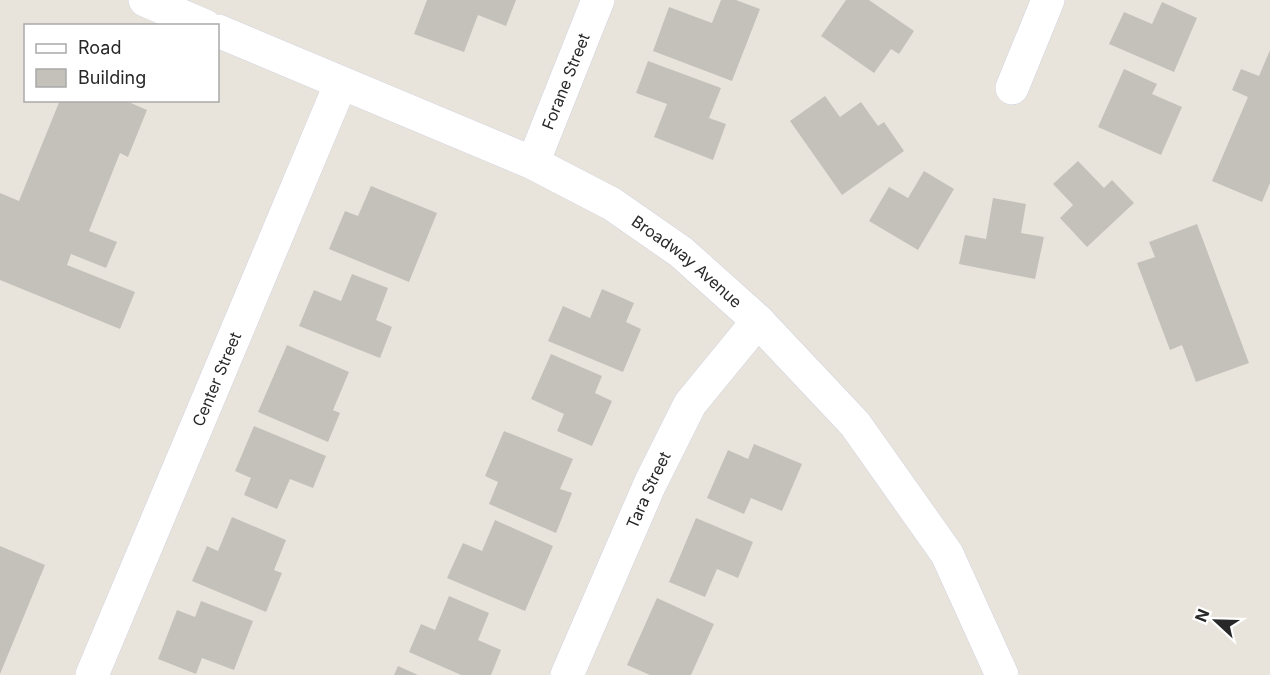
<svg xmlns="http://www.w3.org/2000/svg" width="1270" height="675" font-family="Inter,sans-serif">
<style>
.building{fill:#c4c1bb}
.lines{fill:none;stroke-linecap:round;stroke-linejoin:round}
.street-casing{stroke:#d1d2df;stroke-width:34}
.secondary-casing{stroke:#d1d2df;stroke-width:34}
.street{stroke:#fff;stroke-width:33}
.secondary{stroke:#fff;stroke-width:33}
.labels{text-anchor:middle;stroke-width:4.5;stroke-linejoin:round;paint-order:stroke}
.street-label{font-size:16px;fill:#282828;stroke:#fff}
</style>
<rect width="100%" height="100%" fill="#e9e4db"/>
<!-- building -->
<path class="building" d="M 427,0 L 516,0 L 506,26 L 478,15 L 464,52 L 414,34 Z
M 721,0 L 736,0 L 760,9 L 732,81 L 653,51 L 669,7 L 712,23 Z
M 846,0 L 869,0 L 914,31 L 899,54 L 891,49 L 874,73 L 821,36 Z
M 1162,2 L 1197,18 L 1174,72 L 1109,44 L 1124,12 L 1152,24 Z
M 1270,50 L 1270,183 L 1262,202 L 1212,181 L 1248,97 L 1232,90 L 1241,69 L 1259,76 Z
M 648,61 L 721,88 L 709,118 L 726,124 L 713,160 L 654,137 L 667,104 L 636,93 Z
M 1124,69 L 1157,84 L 1152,94 L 1182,107 L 1161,155 L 1098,127 Z
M 825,96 L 840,117 L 861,102 L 878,126 L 884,122 L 904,151 L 842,195 L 790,121 Z
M 60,100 L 124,100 L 147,110 L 128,157 L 120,153 L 89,231 L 117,242 L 106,268 L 71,254 L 67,265 L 135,292 L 120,329 L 0,280 L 0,193 L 19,201 Z
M 1078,161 L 1104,188 L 1112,180 L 1134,203 L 1087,247 L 1060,218 L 1073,205 L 1053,184 Z
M 924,171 L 954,189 L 918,250 L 869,221 L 889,187 L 908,198 Z
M 371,186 L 437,213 L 409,282 L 329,249 L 345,211 L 358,216 Z
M 993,198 L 1026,204 L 1021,233 L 1044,237 L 1035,279 L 959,264 L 965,235 L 986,239 Z
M 1197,224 L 1249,363 L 1196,382 L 1182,345 L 1170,350 L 1137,263 L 1155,257 L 1149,242 Z
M 352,274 L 388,288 L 376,320 L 392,327 L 380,358 L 299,326 L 314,290 L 341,301 Z
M 602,289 L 634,303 L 626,322 L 641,329 L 623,372 L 548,341 L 563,306 L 590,318 Z
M 287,345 L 349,372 L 333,410 L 340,413 L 328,442 L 258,412 Z
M 551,354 L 602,376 L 595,393 L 612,401 L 592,446 L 557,431 L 564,414 L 531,399 Z
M 254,426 L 326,456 L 313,488 L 290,479 L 277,509 L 244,495 L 251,478 L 235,471 Z
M 504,431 L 573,459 L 560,489 L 572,493 L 556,533 L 489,504 L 498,482 L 485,476 Z
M 754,444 L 802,464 L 782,511 L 751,498 L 744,514 L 707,498 L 728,450 L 748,459 Z
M 232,517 L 286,540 L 274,570 L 282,573 L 266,612 L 192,581 L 207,546 L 218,551 Z
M 696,518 L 753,542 L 738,578 L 717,569 L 705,597 L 669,582 Z
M 495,520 L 553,546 L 525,611 L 447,578 L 463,543 L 482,551 Z
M 0,546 L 45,565 L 0,674 Z
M 449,596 L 489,613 L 478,640 L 501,650 L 491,675 L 461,675 L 409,652 L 421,624 L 435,630 Z
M 657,598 L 714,624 L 691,675 L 650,675 L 627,665 Z
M 201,601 L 253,621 L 234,670 L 202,658 L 196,674 L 158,659 L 177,610 L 195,617 Z
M 398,666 L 418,675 L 394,675 Z"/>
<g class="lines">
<defs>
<g id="street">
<path d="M 1012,88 L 1048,0"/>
<path id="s1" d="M 533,163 L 598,0"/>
<path id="s2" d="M 92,675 L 341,83"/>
<path id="s3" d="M 567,675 L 650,484 L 690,404 L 758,321"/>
</g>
<g id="secondary">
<path d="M 145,0 L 205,26"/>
<path id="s4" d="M 218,31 L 533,163 L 612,204 L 681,252 L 758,321 L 855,424 L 947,554 L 1002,675"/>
</g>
</defs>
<!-- street casing -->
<use href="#street" class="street-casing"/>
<!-- secondary casing -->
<use href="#secondary" class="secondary-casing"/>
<!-- street -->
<use href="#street" class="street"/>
<!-- secondary -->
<use href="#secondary" class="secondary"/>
</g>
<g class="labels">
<!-- street labels -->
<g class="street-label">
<text dy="6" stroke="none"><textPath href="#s1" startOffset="88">Forane Street</textPath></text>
<text dy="6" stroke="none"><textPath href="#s4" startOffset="525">Broadway Avenue</textPath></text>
<text dy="6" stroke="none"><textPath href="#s2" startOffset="321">Center Street</textPath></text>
<text dy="6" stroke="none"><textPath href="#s3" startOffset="202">Tara Street</textPath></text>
</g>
</g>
<!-- legend -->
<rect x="24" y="24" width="195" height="78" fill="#ffffff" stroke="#a9a9a9" stroke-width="1.5"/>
<rect x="36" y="44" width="30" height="9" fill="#ffffff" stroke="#a9a9a9" stroke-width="1.5"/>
<text x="78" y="54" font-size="18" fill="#282828">Road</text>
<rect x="36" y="69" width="30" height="18" fill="#c4c1bb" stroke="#a9a9a9" stroke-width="1.5"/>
<text x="78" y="84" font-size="18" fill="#282828">Building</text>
<!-- north arrow -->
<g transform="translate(1216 621) rotate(292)" stroke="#ffffff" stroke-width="4.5" paint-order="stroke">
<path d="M0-4.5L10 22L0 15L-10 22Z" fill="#282828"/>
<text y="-9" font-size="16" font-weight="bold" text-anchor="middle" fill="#282828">N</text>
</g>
</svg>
